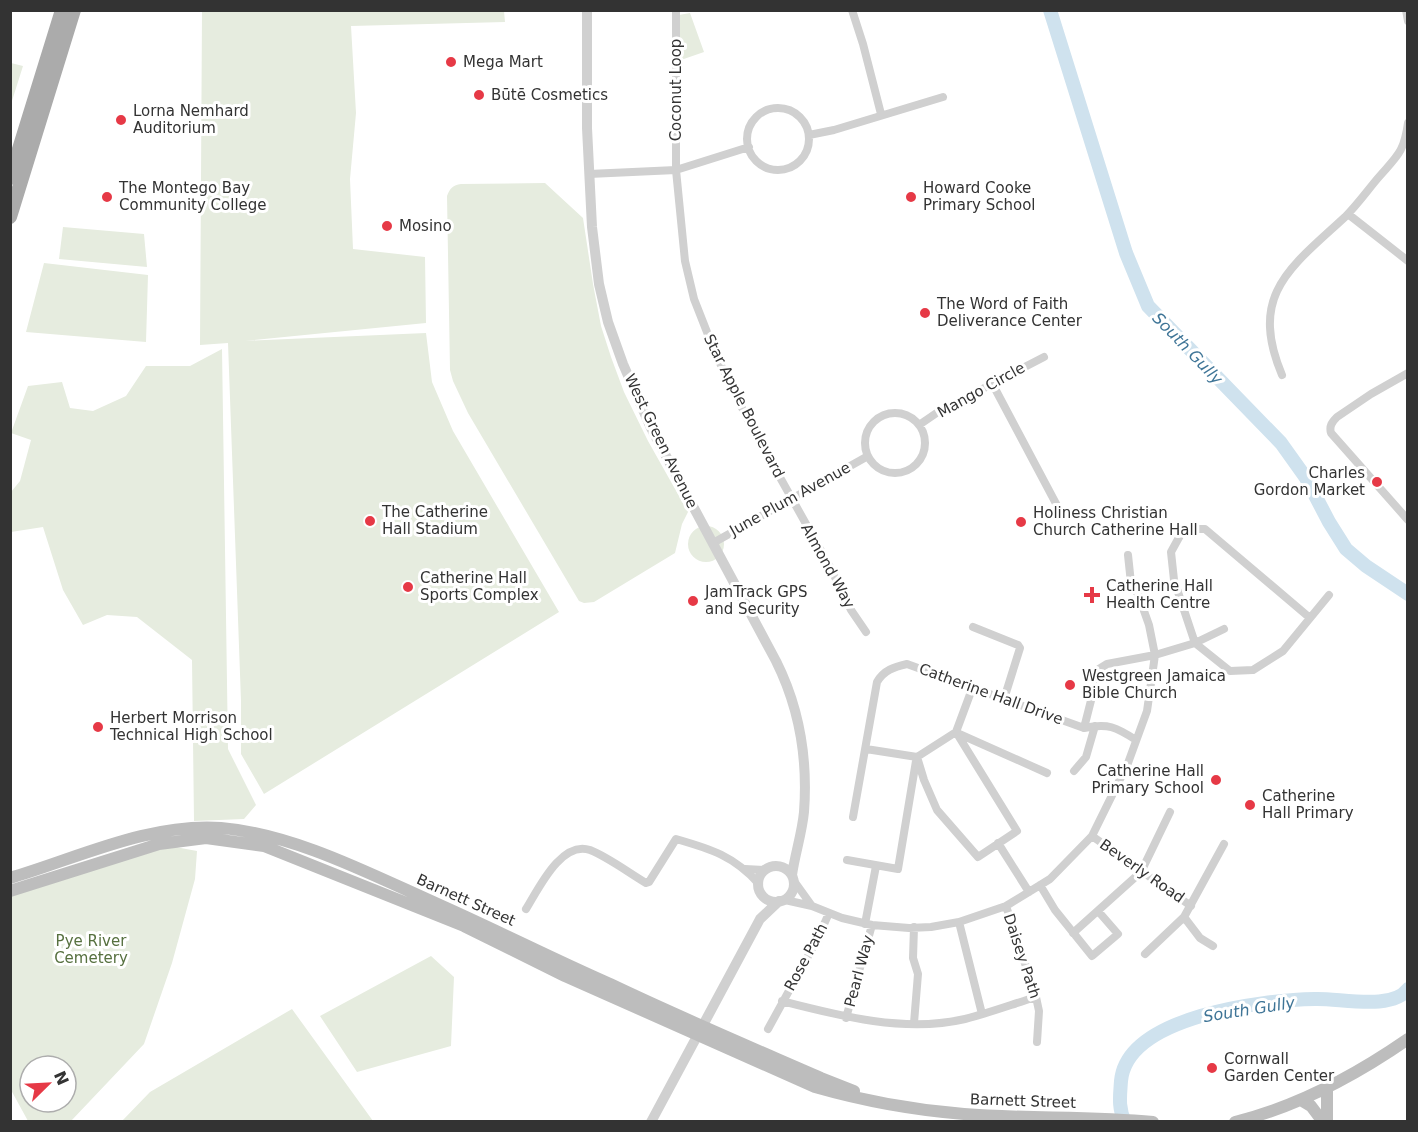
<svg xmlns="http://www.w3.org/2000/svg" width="1418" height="1132" font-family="'DejaVu Sans',sans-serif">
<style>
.green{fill:#e6ecdf;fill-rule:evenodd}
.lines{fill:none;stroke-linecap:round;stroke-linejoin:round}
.river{stroke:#cfe2ee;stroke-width:14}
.minor{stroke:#d0d0d0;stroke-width:8}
.tertiary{stroke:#d0d0d0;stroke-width:10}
.secondary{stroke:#bdbdbd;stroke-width:12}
.primary{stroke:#ababab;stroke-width:14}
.poi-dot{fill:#e63946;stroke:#fff;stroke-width:2}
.labels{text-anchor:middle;stroke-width:6;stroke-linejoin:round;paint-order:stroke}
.poi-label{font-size:15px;fill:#333;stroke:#fff;text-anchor:start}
.street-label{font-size:15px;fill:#333;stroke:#fff}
.park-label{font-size:15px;fill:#56703f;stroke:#fff}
.water-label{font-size:16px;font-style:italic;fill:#3f7597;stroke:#fff}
</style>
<rect width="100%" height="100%" fill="#fff"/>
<!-- green -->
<path class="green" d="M 202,11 L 504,11 L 505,22 L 351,26 L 356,113 L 350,179 L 353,249 L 425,257 L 426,323 L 245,341 L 426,333 L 432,382 L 453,431 L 559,612 L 264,794 L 241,754 L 241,701 L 228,343 L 200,345 Z
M 690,13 L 704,52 L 678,61 L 679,15 Z
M 11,63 L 23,66 L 11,104 L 10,63 Z
M 545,183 L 583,218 L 593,284 L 601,326 L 611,357 L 624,392 L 648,441 L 688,512 L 682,524 L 675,553 L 594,602 L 584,603 L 579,601 L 468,413 L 453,381 L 450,370 L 447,196 C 450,188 453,185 461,184 Z
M 63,227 L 144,234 L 147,267 L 59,259 Z
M 44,263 L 148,275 L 146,342 L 26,332 Z
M 222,349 L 228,749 L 256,805 L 244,819 L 194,821 L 192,660 L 137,617 L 107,615 L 83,625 L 63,590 L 43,527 L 11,532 L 11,492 L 20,481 L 31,440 L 11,433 L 28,386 L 62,382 L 70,408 L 93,411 L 126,396 L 146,366 L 190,366 Z
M688 544a18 18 0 1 1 36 0a18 18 0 1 1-36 0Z
M 159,844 L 197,851 L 195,879 L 172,963 L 144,1044 L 71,1121 L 28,1121 L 11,1090 L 10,891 ZM 30,1066 L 66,1066 L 66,1102 L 30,1102 Z
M 431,956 L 454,977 L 451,1046 L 357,1072 L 320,1016 Z
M 292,1009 L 373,1121 L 122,1121 L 150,1092 Z"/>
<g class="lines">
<!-- river -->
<path class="river" d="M 1050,10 L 1126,253 L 1148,306 L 1281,443 L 1306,478 L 1329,522 L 1346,549 L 1366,566 L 1408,594
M 1125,1122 C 1118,1108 1120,1096 1121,1081 C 1127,1016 1263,1000 1315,999 C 1340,998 1392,1011 1408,989"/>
<!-- minor -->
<path class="minor" d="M 676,10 L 676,170 L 685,261 L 694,299 L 716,355 L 749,422 L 829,565 L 851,610 L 866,632
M 852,10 L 863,44 L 881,114
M 1406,10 L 1408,21
M747 139a31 31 0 1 1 62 0a31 31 0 1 1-62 0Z
M 809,135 L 834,130 L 943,97
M 589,174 L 676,170 L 749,147
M 1348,214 L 1408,261
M 1408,373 L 1371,394 L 1337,417 C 1332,422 1329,426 1331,433 L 1408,520
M 1282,375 C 1248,294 1291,267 1345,217 C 1357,205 1367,191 1378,178 C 1397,156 1404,153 1408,123
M 992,383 L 1061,513
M865 443a30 30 0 1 1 60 0a30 30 0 1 1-60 0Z
M 919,425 L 938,412 L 1044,357
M 713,543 L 868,456
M 973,627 L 1018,645 L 1020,648 L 1004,699
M 1224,629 L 1195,643 L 1230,671 L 1253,670 L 1283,651 L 1329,595
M 1084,728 L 1099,669 L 1107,664 L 1155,655 L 1195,643 L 1174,580 L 1171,552 L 1182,532 L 1193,529 L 1205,529 L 1310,618
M 957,733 L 1047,773
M 866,749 L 917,757 L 956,732 L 972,689
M 917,757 L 924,780 L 937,810 L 978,857 L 1017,831 L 956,732
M 1074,771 L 1086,757 L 1095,726
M 853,817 L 877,682 C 884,670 894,667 907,664 L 1084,728 C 1108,723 1116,727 1136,740
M 1092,836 L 1191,906
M 998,843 L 1029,892
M 847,860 L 898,869 L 916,761
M 745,869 L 765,870
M 794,881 L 812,906
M 1040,885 L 1055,910 L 1092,956 L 1118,934 L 1098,911
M 785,900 L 812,906 L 842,918 L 872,925 L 909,928 L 931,927 L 959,922 L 1006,906 L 1050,879 L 1092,836 L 1128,763 L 1147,711 L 1155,655 L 1149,625 L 1138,594 L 1131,583 L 1128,555
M 1006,906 L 1036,997 L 1039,1011 L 1037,1042
M 526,909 C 538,890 561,840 590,850 C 608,857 629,873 646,883 L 649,882 L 676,839 C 711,849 734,856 759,884
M 1184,917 L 1200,938 L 1213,946
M 959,922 L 982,1014
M 865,924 L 876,866
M 914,927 L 913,958 L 918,974 L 914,1023
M 1073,933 L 1141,872 L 1170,812
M 1145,954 L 1184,917 L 1224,844
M 782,1001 C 840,1016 905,1033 965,1019 C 989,1013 1013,1004 1036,997
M 846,1018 L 872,925
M 768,1029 L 818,938 L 829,913"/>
<!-- tertiary -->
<path class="tertiary" d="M 587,10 L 587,128 L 592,227 L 599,284 L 608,322 L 623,364 L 651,428 L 776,661 C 800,709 808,758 804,812 C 802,833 795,854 792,875
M758 884a18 18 0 1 1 36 0a18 18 0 1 1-36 0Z
M 651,1122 L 760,919 L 779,901"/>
<!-- secondary -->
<path class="secondary" d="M 10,878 C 78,858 148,823 221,828 C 295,834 374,876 442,906 C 498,931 553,959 610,984 C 679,1017 750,1047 821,1078 L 854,1091
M 10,891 L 159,844 L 206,838 L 264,846 L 464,926 L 565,976 L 815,1087 C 864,1101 913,1110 964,1114 C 1027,1119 1090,1116 1153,1122
M 1301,1100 L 1311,1106 L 1323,1122
M 1235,1122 C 1296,1107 1356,1075 1408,1039
M 1327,1122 L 1327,1086"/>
<!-- primary -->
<path class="primary" d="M 10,178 L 62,10
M 10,217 L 74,10"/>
</g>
<!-- markers -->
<g class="poi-dot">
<circle cx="451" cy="62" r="6"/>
<circle cx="479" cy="95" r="6"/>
<circle cx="121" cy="120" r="6"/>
<circle cx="107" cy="197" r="6"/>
<circle cx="911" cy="197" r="6"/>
<circle cx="387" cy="226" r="6"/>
<circle cx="925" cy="313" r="6"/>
<circle cx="1377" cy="482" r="6"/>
<circle cx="370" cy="521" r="6"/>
<circle cx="1021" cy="522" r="6"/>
<circle cx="408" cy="587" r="6"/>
<path d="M1089 586h6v6h6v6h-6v6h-6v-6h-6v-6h6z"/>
<circle cx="693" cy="601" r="6"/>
<circle cx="1070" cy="685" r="6"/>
<circle cx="98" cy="727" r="6"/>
<circle cx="1216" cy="780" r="6"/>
<circle cx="1250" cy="805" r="6"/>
<circle cx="1212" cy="1068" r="6"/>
</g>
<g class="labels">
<!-- poi labels -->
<g class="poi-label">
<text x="463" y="67">Mega Mart</text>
<text x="491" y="100">Būtē Cosmetics</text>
<text x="133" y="116">Lorna Nemhard<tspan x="133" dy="17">Auditorium</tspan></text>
<text x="119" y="193">The Montego Bay<tspan x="119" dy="17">Community College</tspan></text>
<text x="923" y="193">Howard Cooke<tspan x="923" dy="17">Primary School</tspan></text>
<text x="399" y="231">Mosino</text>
<text x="937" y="309">The Word of Faith<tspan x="937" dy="17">Deliverance Center</tspan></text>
<text x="1365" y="478" text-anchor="end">Charles<tspan x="1365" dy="17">Gordon Market</tspan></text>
<text x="382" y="517">The Catherine<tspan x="382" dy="17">Hall Stadium</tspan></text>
<text x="1033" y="518">Holiness Christian<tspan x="1033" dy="17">Church Catherine Hall</tspan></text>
<text x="420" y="583">Catherine Hall<tspan x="420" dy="17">Sports Complex</tspan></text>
<text x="1106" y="591">Catherine Hall<tspan x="1106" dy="17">Health Centre</tspan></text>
<text x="705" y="597">JamTrack GPS<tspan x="705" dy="17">and Security</tspan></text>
<text x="1082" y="681">Westgreen Jamaica<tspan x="1082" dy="17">Bible Church</tspan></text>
<text x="110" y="723">Herbert Morrison<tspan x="110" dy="17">Technical High School</tspan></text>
<text x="1204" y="776" text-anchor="end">Catherine Hall<tspan x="1204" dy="17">Primary School</tspan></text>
<text x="1262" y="801">Catherine<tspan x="1262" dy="17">Hall Primary</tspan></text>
<text x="1224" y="1064">Cornwall<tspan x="1224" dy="17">Garden Center</tspan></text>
</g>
<!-- street labels -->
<g class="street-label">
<text transform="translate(676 90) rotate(-90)" y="5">Coconut Loop</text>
<text transform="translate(981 390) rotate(-29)" y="5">Mango Circle</text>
<text transform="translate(744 406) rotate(63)" y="5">Star Apple Boulevard</text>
<text transform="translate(661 441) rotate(64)" y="5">West Green Avenue</text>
<text transform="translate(790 499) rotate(-29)" y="5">June Plum Avenue</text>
<text transform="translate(828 566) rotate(61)" y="5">Almond Way</text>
<text transform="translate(991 694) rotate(20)" y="5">Catherine Hall Drive</text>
<text transform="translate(1142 871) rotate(35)" y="5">Beverly Road</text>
<text transform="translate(466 900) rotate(24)" y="5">Barnett Street</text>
<text transform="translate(1022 956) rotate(72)" y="5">Daisey Path</text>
<text transform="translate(806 957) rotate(-62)" y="5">Rose Path</text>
<text transform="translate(859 971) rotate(-75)" y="5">Pearl Way</text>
<text transform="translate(1023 1101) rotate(2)" y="5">Barnett Street</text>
</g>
<!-- park labels -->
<g class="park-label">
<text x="91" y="946">Pye River<tspan x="91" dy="17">Cemetery</tspan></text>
</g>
<!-- water labels -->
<g class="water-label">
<text transform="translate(1188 348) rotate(46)" y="6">South Gully</text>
<text transform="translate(1249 1009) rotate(-9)" y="6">South Gully</text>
</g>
</g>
<!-- border -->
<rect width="1418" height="1132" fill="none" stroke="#333333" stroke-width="24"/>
<!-- north arrow -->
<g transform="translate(48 1084) rotate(66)"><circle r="28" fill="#ffffff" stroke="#adadad" stroke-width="1.5"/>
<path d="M0-4.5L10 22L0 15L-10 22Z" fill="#e63946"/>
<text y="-9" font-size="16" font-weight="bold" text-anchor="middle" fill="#333333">N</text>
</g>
</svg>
